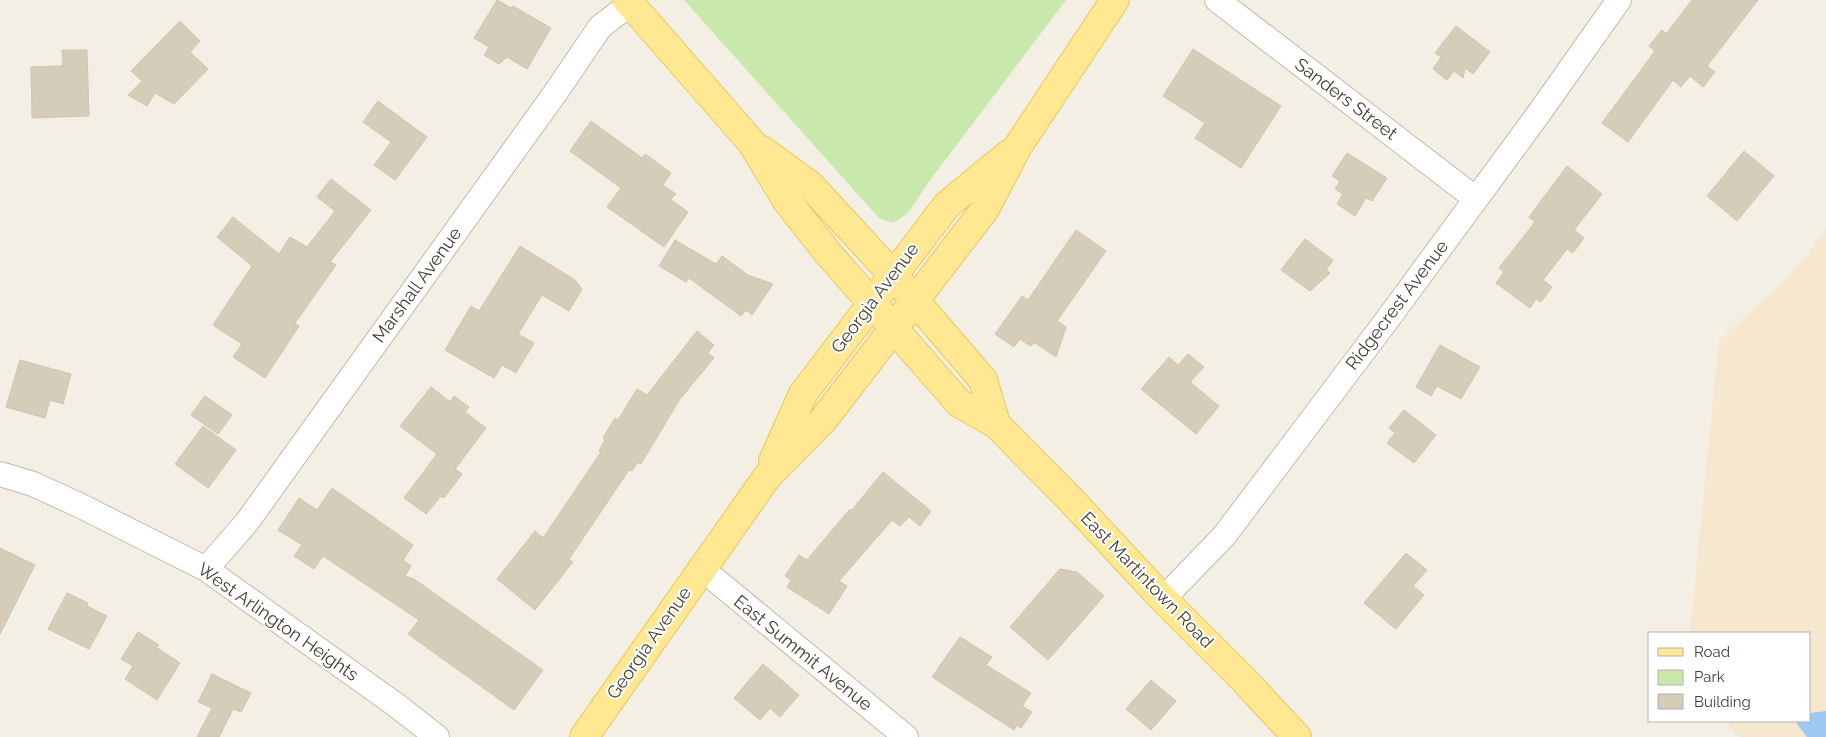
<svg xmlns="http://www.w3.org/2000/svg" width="1826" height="737" font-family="Raleway,sans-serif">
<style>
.commercial{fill:#f6e8ce}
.green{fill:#c8e9ab}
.water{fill:#9dc9f2}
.building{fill:#d5ccb9;stroke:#d0c4ac}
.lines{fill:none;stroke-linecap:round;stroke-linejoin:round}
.minor-casing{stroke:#c1bba9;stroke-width:26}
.major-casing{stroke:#e7c85d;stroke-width:30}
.minor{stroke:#fff;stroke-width:24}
.major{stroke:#ffe891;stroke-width:28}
.labels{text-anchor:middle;stroke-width:4;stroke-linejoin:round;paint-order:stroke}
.street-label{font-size:18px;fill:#453f34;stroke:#fff}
</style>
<rect width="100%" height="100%" fill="#f3efe4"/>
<!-- commercial -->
<path class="commercial" d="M 1826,230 L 1826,737 L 1739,737 L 1725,721 L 1810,721 L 1810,633 L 1690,633 L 1719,340 L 1788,278 Z"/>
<!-- green -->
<path class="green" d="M 684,0 L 1066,0 L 928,183 C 920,194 905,224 890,222 C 886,222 881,219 878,217 Z"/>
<!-- water -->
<path class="water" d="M 1826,711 L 1826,737 L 1807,737 L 1795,721 L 1810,721 L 1810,713 Z"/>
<!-- building -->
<path class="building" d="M 497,0 L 511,8 L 513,6 L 551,28 L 527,69 L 507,57 L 499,64 L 484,55 L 489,47 L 474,38 Z
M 1692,0 L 1758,0 L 1707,66 L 1715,72 L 1703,87 L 1690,76 L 1681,87 L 1673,80 L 1628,142 L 1602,123 L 1655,51 L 1649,46 L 1662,30 L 1666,34 Z
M 180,21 L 200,41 L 190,52 L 208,69 L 174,104 L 155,93 L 147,106 L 128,95 L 142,81 L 131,71 Z
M 1456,26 L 1490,52 L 1473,74 L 1465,68 L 1463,78 L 1454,71 L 1447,80 L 1433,69 L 1441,57 L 1435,53 Z
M 1193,49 L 1281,106 L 1241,168 L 1195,138 L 1205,123 L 1163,96 Z
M 62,50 L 87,50 L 89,116 L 32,118 L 31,67 L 63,66 Z
M 378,101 L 427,137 L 395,180 L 374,165 L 391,142 L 363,122 Z
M 591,121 L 642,158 L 645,154 L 671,173 L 663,185 L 676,194 L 670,199 L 688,212 L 664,247 L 607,207 L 621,188 L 570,151 Z
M 1744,151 L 1774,176 L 1737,221 L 1707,196 Z
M 1347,153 L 1387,178 L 1372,201 L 1366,198 L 1355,216 L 1337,204 L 1343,194 L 1335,189 L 1340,181 L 1332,176 Z
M 1567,166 L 1602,194 L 1574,230 L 1584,238 L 1573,253 L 1567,249 L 1543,280 L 1552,287 L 1541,302 L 1536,299 L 1530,308 L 1496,283 L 1504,272 L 1499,268 L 1535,222 L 1529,217 Z
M 331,179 L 371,210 L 330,262 L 336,265 L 295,323 L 299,326 L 265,378 L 233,357 L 242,344 L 213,325 L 252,266 L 217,237 L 233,217 L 279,254 L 290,237 L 307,247 L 335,211 L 317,197 Z
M 1076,230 L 1106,251 L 1057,321 L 1066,327 L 1056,357 L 1035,343 L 1030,346 L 1020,339 L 1014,347 L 995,334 L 1022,296 L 1028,300 Z
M 1305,239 L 1333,260 L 1326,270 L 1330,273 L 1310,291 L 1281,270 Z
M 675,240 L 716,264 L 722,256 L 748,275 L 773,284 L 752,315 L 746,310 L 741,316 L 689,278 L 686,282 L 659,266 Z
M 520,246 L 575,280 L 582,289 L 569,311 L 542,295 L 518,334 L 534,343 L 516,373 L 502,365 L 494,378 L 445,350 L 471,306 L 479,311 Z
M 697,331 L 714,345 L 708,353 L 714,358 L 680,399 L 641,464 L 638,462 L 632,471 L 629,470 L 569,559 L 573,562 L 535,610 L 497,579 L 535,531 L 543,538 L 601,452 L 599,451 L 605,440 L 603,438 L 615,418 L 618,420 L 637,389 L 647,395 Z
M 1440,345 L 1480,367 L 1461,399 L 1437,386 L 1431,396 L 1416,387 Z
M 1188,354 L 1204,367 L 1190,382 L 1219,406 L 1196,434 L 1141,389 L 1169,357 L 1178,365 Z
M 20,360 L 71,374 L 63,404 L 50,400 L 45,418 L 6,407 Z
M 431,387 L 450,402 L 454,396 L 469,407 L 465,412 L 486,428 L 455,469 L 462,474 L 444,498 L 441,496 L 426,514 L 404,498 L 437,454 L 400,426 Z
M 205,396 L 232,415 L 218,434 L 191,415 Z
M 1404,410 L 1436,435 L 1414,463 L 1387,443 L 1395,433 L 1389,428 Z
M 203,426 L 236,450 L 208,488 L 175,464 Z
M 883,472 L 931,511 L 920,526 L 909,517 L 900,526 L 892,520 L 839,581 L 847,586 L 829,614 L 787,587 L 791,580 L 785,576 L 799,555 L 807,560 L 850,509 L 851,511 Z
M 332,488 L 413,545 L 403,560 L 411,566 L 405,576 L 414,579 L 543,670 L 514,710 L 408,634 L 419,620 L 323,556 L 314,569 L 294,556 L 302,545 L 278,530 L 299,498 L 317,510 Z
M 0,548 L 35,565 L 0,634 Z
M 1406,553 L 1427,570 L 1413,586 L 1424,595 L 1396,629 L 1364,603 Z
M 1060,569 L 1077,572 L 1104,596 L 1048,660 L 1010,627 Z
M 67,593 L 88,603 L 87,606 L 107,616 L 89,649 L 48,629 Z
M 138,632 L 159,645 L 156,647 L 180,663 L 157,700 L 125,679 L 133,666 L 121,659 Z
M 960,637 L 992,657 L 986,665 L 1031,693 L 1022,706 L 1032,712 L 1021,728 L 1017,725 L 1014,730 L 932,677 Z
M 763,664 L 799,695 L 780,717 L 770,708 L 760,720 L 734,698 Z
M 212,674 L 251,693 L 241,712 L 233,709 L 219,737 L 197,737 L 212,708 L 198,702 Z
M 1151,680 L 1176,701 L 1151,730 L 1126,709 Z"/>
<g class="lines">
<defs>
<path id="minor" d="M 1217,0 L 1476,199
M 0,474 L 33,484 L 81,506 L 206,569 L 396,705 L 437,737
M 701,568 L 906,737
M 206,569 L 247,522 L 556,92 L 600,27 L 630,4
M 1163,599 L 1224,536 L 1387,320 L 1537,116 L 1619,0"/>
<path id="major" d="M 627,0 L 752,143 L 787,201 L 827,252 L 959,403 L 996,424 L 1072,501 L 1163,599 L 1244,680 L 1297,737
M 762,150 L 810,185 L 893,275 L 983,380 L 996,424
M 773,461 L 803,394 L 947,205 L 1010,153
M 584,737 L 767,477 L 824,419 L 985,209 L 1018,146 L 1115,0"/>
</defs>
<!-- minor casing -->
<use href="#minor" class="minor-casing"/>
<!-- major casing -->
<use href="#major" class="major-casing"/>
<!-- minor -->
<use href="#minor" class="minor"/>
<!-- major -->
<use href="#major" class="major"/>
</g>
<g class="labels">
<!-- street labels -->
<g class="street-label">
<text transform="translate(1346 99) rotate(37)" y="6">Sanders Street</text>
<text transform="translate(417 285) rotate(-54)" y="6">Marshall Avenue</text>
<text transform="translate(875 298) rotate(-53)" y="6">Georgia Avenue</text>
<text transform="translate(1397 305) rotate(-53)" y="6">Ridgecrest Avenue</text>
<text transform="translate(1147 580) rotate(46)" y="6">East Martintown Road</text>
<text transform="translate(278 622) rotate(35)" y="6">West Arlington Heights</text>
<text transform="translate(649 643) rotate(-55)" y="6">Georgia Avenue</text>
<text transform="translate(803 653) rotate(39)" y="6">East Summit Avenue</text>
</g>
</g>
<!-- legend -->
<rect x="1648" y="632" width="162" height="90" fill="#ffffff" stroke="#b5b2ae"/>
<rect x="1658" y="648" width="25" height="8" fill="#ffe891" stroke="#b5b2ae"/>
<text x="1694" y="657" font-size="15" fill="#453f34">Road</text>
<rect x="1658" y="670" width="25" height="15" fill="#c8e9ab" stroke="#b5b2ae"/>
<text x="1694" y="682" font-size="15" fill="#453f34">Park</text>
<rect x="1658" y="694" width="25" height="15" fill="#d5ccb9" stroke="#b5b2ae"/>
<text x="1694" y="707" font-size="15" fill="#453f34">Building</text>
</svg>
